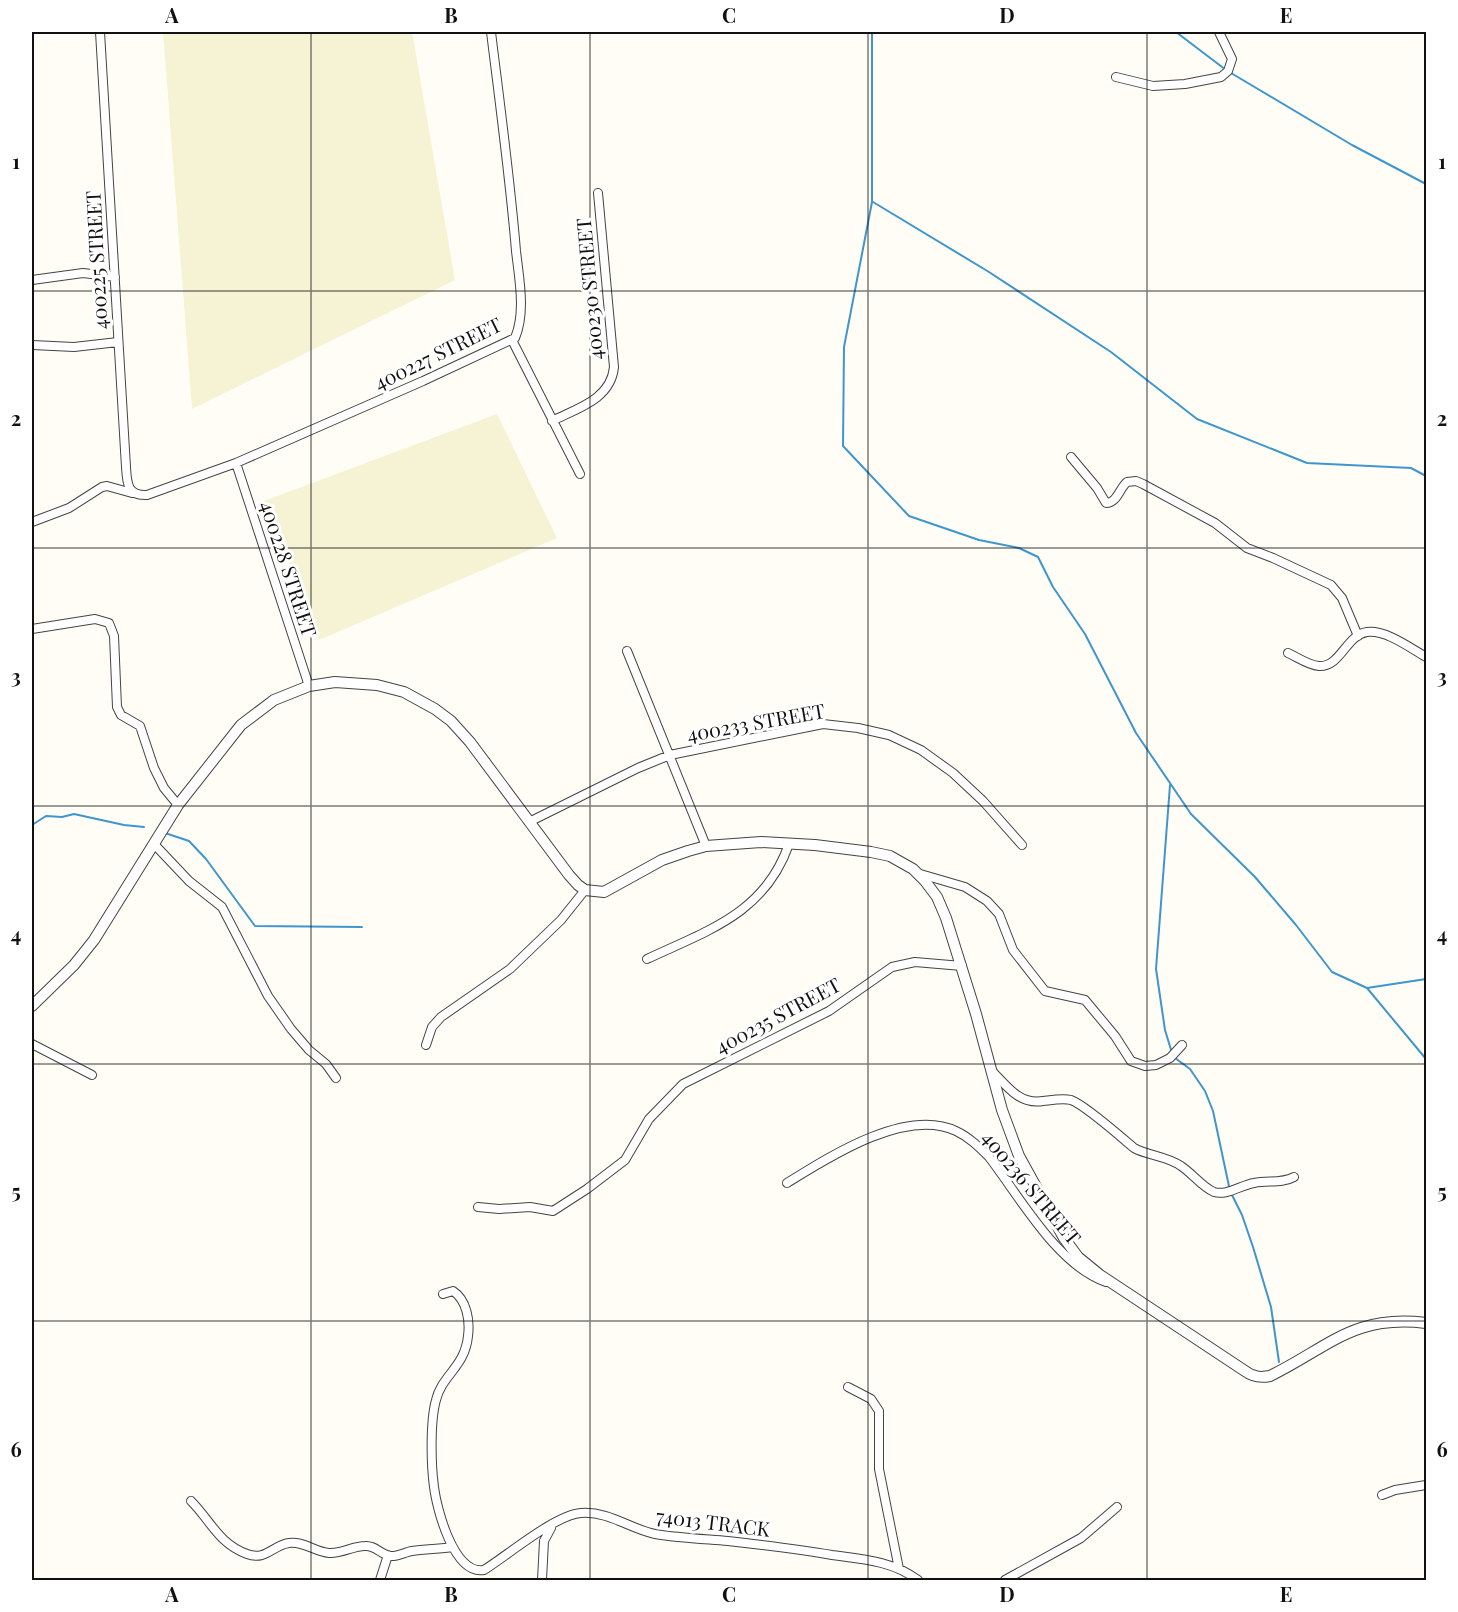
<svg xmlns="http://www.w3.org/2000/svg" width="1458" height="1612" font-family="'Playfair Display',serif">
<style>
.farmland{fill:#f6f3d4}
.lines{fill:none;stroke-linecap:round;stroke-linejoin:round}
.stream{stroke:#3f96cf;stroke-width:2}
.minor-casing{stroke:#444;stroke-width:10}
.tertiary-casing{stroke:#444;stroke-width:12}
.minor{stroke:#fff;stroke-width:8}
.tertiary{stroke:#fff;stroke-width:10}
.grid{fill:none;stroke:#111;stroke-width:1.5;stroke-opacity:0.55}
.labels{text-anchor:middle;stroke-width:6;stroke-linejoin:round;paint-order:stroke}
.street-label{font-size:20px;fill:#111;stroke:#fff}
.neatline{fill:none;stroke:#111;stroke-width:2}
.grid-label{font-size:20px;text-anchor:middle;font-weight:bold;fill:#111}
</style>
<rect width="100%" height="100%" fill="#fffdf5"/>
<!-- farmland -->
<path class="farmland" d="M 163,32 L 412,32 L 455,280 L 192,409 Z
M 497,414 L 557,538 L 319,640 L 264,501 Z"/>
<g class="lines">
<!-- stream -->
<path class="stream" d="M 872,32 L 872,202 L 844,347 L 843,446 L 909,516 L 979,540 L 1019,548 L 1038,557 L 1053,587 L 1085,634 L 1136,733 L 1191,814 L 1255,877 L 1296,925 L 1332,972 L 1367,988 L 1426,979
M 1176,32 L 1226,70
M 1231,73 L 1352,145 L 1426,184
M 873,202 L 989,272 L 1111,352 L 1197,419 L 1307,463 L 1411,468 L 1426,476
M 1170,785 L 1156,969 L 1165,1030 L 1172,1053
M 32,825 L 46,816 L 62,817 L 74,814 L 124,825 L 144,827
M 165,833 L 189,841 L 206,859 L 255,926 L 362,927
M 1367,988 L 1426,1059
M 1175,1058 L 1190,1069 L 1205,1091 L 1213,1111 L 1230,1191 L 1242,1215 L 1253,1247 L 1271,1307 L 1279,1362"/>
<defs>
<path id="minor" d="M 100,32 L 126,467 C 127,483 127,496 147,495 L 236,463 L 423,381 L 515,338 C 526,312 519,278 516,251 C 510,178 500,105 491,32
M 1116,77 L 1153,86 L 1185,84 L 1221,77 L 1228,71 L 1232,59 L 1219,32
M 32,280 L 83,273 L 115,277
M 512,340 L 580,474
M 32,345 L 74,347 L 118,342
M 552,421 C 578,408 611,399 614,367 L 598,193
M 1071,457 L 1097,488 L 1106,503 C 1117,503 1119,489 1127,482 L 1136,481 L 1143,484 L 1215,523 L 1247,548 L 1273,558 L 1331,585 L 1342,598 L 1358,636
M 236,463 L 309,686
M 32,522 L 69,508 L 102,487 L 107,486 L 132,493
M 32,629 L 95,619 L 109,623 L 114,636 L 117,707 L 121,715 L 140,726 L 154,768 L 164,788 L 178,805
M 627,651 L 706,846
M 1288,653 C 1297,657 1308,665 1319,666 C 1341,667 1346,635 1367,632 C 1387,630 1410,648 1426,657
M 529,822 L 638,768 L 670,755 L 823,724 L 858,728 L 889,735 L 921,750 L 953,773 L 983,801 L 1022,845
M 154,844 L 189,881 L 222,907 L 268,996 L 291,1029 L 309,1050 L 326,1064 L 336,1078
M 917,873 L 965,887 L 987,901 L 999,914 L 1013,950 L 1045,991 L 1085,1000 L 1115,1036 L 1131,1061 L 1145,1066 L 1156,1065 L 1170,1058 L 1182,1045
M 647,959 C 709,930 765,913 789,844
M 32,1044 L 92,1075
M 426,1045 L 432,1027 L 441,1017 L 510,969 L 561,920 L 585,890
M 991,1070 C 1007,1086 1019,1105 1043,1101 C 1052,1100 1063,1098 1071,1100 C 1085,1105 1121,1137 1134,1148 C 1149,1156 1167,1156 1181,1166 C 1192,1173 1202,1187 1214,1192 C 1227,1196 1241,1185 1254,1183 C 1268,1180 1281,1184 1294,1177
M 787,1183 C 829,1157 906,1107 956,1131 C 969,1137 979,1147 989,1157 C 1020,1197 1057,1265 1106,1282
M 478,1207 L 499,1209 L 530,1207 L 553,1211 L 587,1189 L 625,1160 L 649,1119 L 683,1084 L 829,1011 L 892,967 L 915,962 L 962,966
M 443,1294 L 453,1291 C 467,1300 470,1321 468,1336 C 465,1367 442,1375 436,1400 C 430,1421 431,1465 434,1487 C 437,1510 454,1575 484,1570 C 508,1555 555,1515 581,1513 C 609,1511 630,1529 655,1534 C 679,1538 704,1539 728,1541 C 763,1545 797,1549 832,1555 C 862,1559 893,1561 918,1580
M 848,1387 L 871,1399 L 879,1411 L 879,1469 L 899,1569
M 1382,1495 L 1395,1490 L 1426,1485
M 191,1501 C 211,1521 218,1543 247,1554 C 266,1561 273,1545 289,1543 C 304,1541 315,1552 329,1553 C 341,1554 353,1546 365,1546 C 375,1545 380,1554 390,1556 C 397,1557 405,1552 412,1551 C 425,1549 440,1549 453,1547
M 380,1580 L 388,1555
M 542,1580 L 544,1541 L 551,1528
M 1005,1580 L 1081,1538 L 1117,1507"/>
<path id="tertiary" d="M 32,1006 L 74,965 L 94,940 L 178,805 L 241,725 L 274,700 L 309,686 L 335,682 L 377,685 L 404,692 L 435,709 L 451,721 L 470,742 L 569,875 L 578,885 L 585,890 L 604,892 L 662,860 L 688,851 L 706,846 L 761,842 L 815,845 L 871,852 L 890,856 L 913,869 L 925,881 L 937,897 L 946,918 L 976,1014 L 1002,1110 L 1019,1156 L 1064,1238 L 1078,1257 L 1100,1275 L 1245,1371 C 1253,1377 1260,1378 1270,1376 C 1329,1347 1354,1314 1426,1323"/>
</defs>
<!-- minor casing -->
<use href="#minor" class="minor-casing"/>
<!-- tertiary casing -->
<use href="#tertiary" class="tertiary-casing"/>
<!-- minor -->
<use href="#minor" class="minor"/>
<!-- tertiary -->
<use href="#tertiary" class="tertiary"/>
</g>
<!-- grid -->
<path class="grid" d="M 311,32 L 311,1580M 590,32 L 590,1580M 868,32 L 868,1580M 1147,32 L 1147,1580M 32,291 L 1426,291M 32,548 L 1426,548M 32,806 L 1426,806M 32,1064 L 1426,1064M 32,1321 L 1426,1321"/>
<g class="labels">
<!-- street labels -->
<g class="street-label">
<text transform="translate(97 260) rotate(-93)" y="7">400225 STREET</text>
<text transform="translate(590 289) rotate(-95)" y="7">400230 STREET</text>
<text transform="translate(438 354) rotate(-26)" y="7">400227 STREET</text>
<text transform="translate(288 569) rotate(72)" y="7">400228 STREET</text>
<text transform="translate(756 723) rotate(-10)" y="7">400233 STREET</text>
<text transform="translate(778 1016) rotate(-28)" y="7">400235 STREET</text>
<text transform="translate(1031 1188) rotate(50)" y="7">400236 STREET</text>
<text transform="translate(713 1523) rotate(7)" y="7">74013 TRACK</text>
</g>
</g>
<!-- border -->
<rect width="1458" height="1612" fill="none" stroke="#ffffff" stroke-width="66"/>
<rect x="33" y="33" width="1392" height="1546" class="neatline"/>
<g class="grid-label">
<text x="172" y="23">A</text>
<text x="451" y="23">B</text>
<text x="729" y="23">C</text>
<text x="1007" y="23">D</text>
<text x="1286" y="23">E</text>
<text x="16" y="169">1</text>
<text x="1442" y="169">1</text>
<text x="16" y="426">2</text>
<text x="1442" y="426">2</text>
<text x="16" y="684">3</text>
<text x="1442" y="684">3</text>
<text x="16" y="942">4</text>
<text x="1442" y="942">4</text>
<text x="16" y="1199">5</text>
<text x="1442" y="1199">5</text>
<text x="16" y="1457">6</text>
<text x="1442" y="1457">6</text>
<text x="172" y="1602">A</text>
<text x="451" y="1602">B</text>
<text x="729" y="1602">C</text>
<text x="1007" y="1602">D</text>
<text x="1286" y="1602">E</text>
</g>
</svg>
